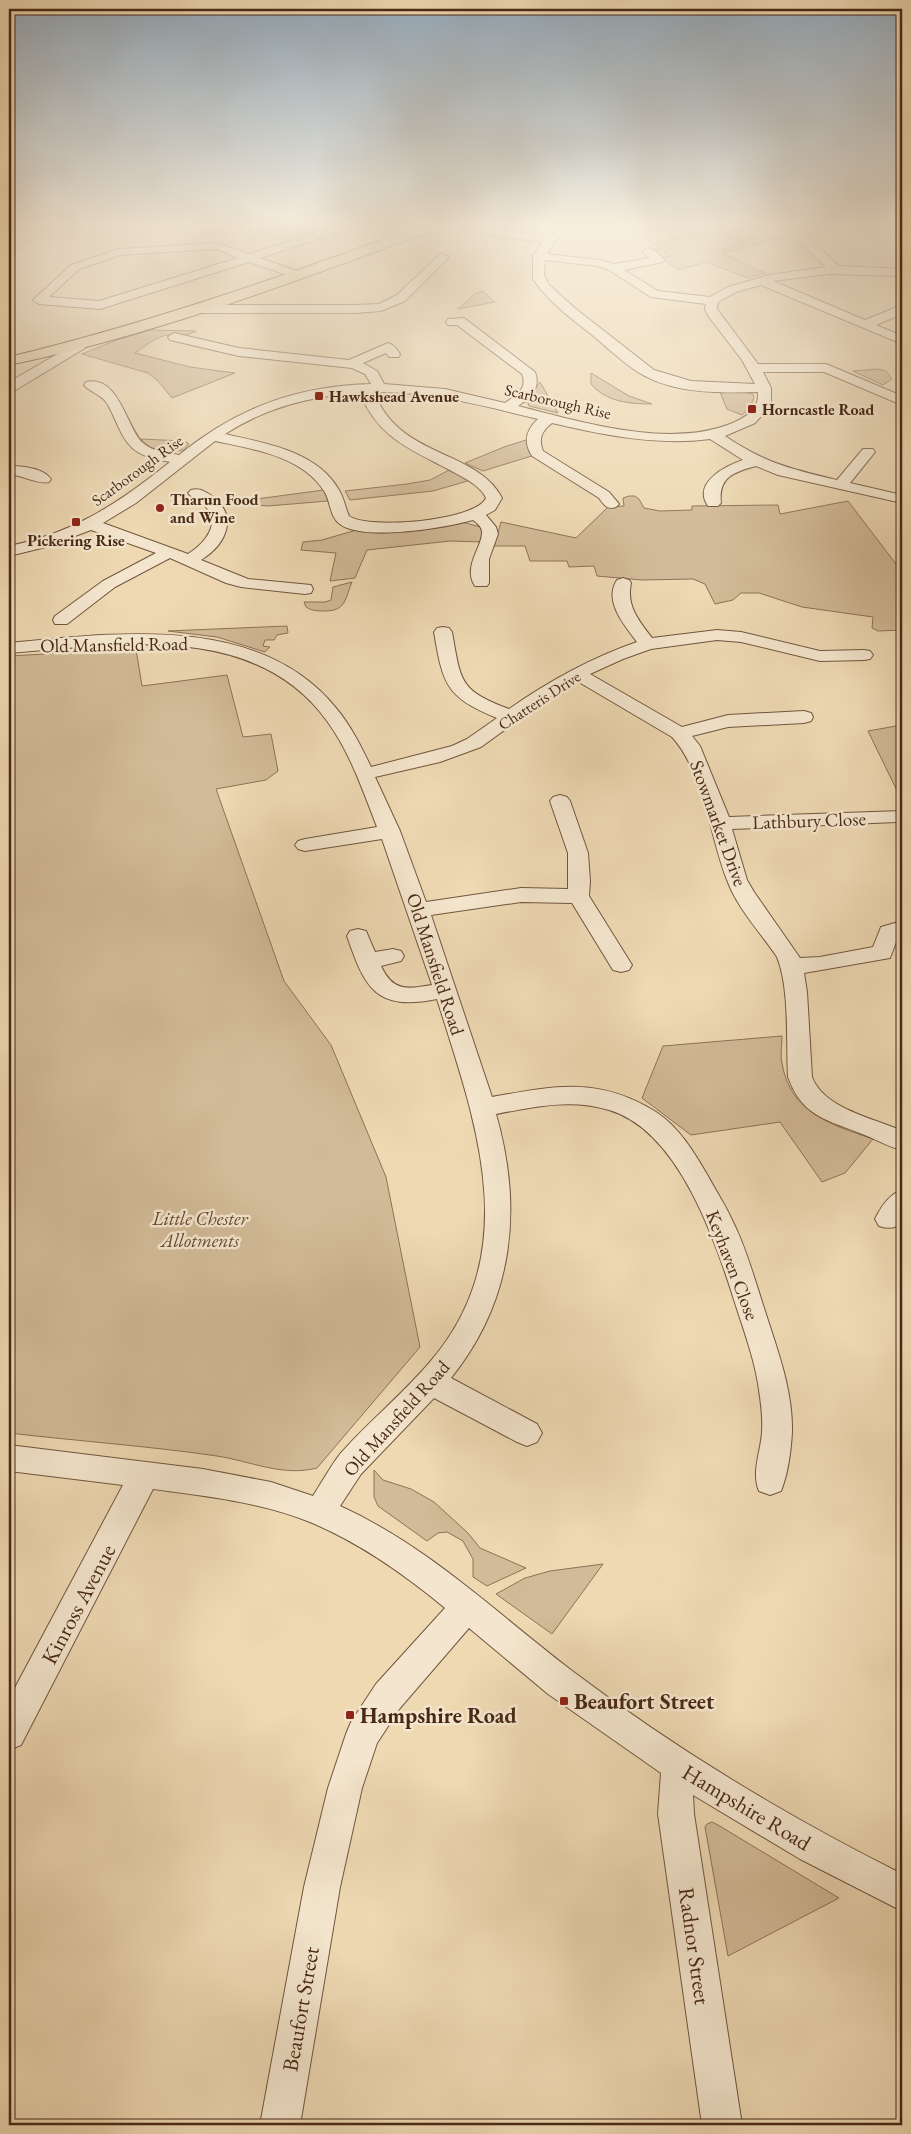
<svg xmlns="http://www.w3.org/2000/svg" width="911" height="2134" font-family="'EB Garamond',serif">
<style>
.green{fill:#d2bb98;stroke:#8e7257}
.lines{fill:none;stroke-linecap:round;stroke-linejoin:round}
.minor-casing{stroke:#72553d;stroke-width:2}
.major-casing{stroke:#492916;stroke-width:2}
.minor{fill:#f4e6ce;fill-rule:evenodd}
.major{fill:#eed9b3;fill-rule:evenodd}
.poi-dot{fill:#8f2418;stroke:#f4e6ce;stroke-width:2}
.labels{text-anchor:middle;stroke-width:5;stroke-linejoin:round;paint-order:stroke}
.far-poi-label{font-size:16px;font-weight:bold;fill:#492916;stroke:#f4e6ce;text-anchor:start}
.far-street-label{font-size:16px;fill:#492916;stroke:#f4e6ce}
.street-label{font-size:19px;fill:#492916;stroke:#f4e6ce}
.park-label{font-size:19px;font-style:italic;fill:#644630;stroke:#f4e6ce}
.near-street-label{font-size:22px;fill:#492916;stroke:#f4e6ce}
.near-poi-label{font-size:22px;font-weight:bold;fill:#492916;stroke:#f4e6ce;text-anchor:start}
</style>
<rect width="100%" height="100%" fill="#eed9b3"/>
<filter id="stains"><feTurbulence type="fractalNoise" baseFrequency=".004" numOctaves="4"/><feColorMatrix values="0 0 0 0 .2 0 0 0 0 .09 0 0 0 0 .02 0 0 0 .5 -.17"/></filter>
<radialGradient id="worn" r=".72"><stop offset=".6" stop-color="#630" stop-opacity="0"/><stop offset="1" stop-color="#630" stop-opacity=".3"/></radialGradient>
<!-- green -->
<path class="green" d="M 9,224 L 57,224 L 9,256 Z
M 729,224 L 750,228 L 746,233 L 734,231 L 725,233 L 742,241 L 767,236 L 789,236 L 790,238 L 776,239 L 722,253 L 765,273 L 747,278 L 706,262 L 679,270 L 661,258 L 670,256 L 661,250 L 653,251 L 659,248 L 655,244 L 692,233 L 677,226 L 695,224 Z
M 483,291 L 495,302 L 458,309 L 476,293 Z
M 150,330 L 196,331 C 186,337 179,334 168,335 C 157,336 144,347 135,353 L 190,367 L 235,373 L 172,398 L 158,381 L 148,373 L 82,354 L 114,341 Z
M 879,369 L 886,371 L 892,379 L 883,385 L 853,371 Z
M 591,373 L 629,396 L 652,404 C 630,404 606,402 591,384 Z
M 540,382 L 558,413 L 529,406 L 528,403 L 524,402 Z
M 720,392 L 745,392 L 753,394 L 754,398 L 749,409 L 742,415 L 727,409 Z
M 141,439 L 184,441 L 189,444 L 184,450 C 167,453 153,453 141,439 Z
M 526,440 L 535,455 L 483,471 L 465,463 L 504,447 Z
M 451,469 L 471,480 L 433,491 L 350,500 L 345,491 L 407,484 L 430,480 Z
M 324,490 L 328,501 L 268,506 L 226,503 Z
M 629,496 L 635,496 L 639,499 L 644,508 L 660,511 L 692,510 L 692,506 L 778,505 L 780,514 L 848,501 L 902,572 L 902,630 L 878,631 L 872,628 L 873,617 L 802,607 L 759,593 L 741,593 L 733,600 L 715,604 L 705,584 L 693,579 L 642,580 L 597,576 L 594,566 L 569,567 L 567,561 L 530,561 L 525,546 L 494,546 L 501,522 L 576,538 L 608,507 L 624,506 L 623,498 Z
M 462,522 L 488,529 L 482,542 L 450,541 L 367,550 L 355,578 L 330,581 L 336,553 L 301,550 L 303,542 L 322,540 L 360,529 Z
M 352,582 C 345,599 346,611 325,611 C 318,611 312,611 306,607 L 304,602 L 325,602 L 331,600 L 333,587 Z
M 287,626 L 288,633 L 277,635 L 274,640 L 265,640 L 263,646 L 270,647 L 265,652 L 217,637 L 168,631 Z
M 136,649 L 142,686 L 227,675 L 243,737 L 271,734 L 278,771 L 266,780 L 216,789 L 284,981 L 331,1045 L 386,1177 L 420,1347 L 317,1468 C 283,1477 250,1461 217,1456 C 148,1446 78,1441 9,1433 L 9,656 Z
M 902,725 L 902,801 L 868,731 Z
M 782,1036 C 782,1045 780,1055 782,1063 C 790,1113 832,1125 873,1139 L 845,1173 L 822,1182 L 780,1122 L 691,1135 L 642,1098 L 663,1046 Z
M 374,1470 L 383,1480 L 411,1489 L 434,1502 L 468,1533 L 480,1548 L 526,1568 L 487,1586 L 473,1577 L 473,1559 L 463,1541 L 447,1532 L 438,1533 L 427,1541 L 378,1506 L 374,1497 Z
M 603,1564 L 552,1634 L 496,1594 L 525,1578 L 550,1571 Z
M 712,1822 L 718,1825 L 839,1898 L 728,1956 L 705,1827 L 707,1824 Z"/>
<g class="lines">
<defs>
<path id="minor" d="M 343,224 L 359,224 L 358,226 L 260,258 L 300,272 L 302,274 L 300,276 L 296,278 L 249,262 L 100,309 L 39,304 L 33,300 L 71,265 L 119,249 L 217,243 L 249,254 ZM 216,249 L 238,258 L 99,301 L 49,297 L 79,269 L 120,255 Z
M 569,224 L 584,224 L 556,240 L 547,254 L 599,260 L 614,264 L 650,258 L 642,251 L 648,248 C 654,249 661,255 665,260 L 663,262 L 624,270 L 658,291 L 710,297 L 728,287 L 769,275 L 826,267 L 781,224 L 793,224 L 839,266 L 902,269 L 902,276 L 828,274 L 773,281 L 865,320 L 902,305 L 902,314 L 876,325 L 902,336 L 902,344 L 761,285 L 736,292 L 718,302 L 717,309 L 758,364 L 826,364 L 902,396 L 902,405 L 824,372 L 763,372 L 771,388 L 771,405 L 755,423 L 725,436 C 765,463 791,469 837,480 L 863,449 L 873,449 L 875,452 L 850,483 L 902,495 L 902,503 L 778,475 L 756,466 C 734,472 718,477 721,503 L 718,506 L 708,506 C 692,483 725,466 743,460 L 710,439 C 657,446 603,435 552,423 C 542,431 538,438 543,451 L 609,492 L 619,504 L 616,507 C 607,510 604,505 599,498 L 532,456 C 523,442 526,430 538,419 C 484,406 430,391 374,392 C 399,459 477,449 502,498 L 495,510 L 486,515 L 496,527 L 498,534 L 489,559 L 489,583 L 487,586 L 475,586 C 462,567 483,546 482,532 C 482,527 477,523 473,520 C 444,528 366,541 341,525 C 329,517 331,501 324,491 C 302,456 253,449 215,441 L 136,503 L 103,523 L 188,554 C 204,544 223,523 204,505 C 199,501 193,499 188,493 L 191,490 C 198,488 202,490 209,494 C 240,514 227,544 201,560 L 248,579 L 311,585 L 313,589 L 311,593 L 305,594 L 241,587 L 226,583 L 170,558 L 115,587 L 67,624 L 55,624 L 53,620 L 55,616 L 103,581 L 156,553 L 91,530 L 46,547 L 9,556 L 9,546 C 74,533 119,503 170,462 C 142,457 130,453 118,426 C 114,418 111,409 106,402 C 100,394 90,392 84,385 L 86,382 C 119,374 127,429 143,443 C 153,452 166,452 179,455 C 237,408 296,386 371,384 L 365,374 L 352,368 L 239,356 L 170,340 L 168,337 L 174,333 L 239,348 L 349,360 L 388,343 C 394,345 397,349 400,354 L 399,357 L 389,357 L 386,353 L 363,363 L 377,371 L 384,384 L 445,389 L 505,403 C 516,395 528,389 522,374 L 457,325 L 448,325 L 446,322 L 448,319 L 464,318 L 535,372 C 541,388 531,397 518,406 C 582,422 672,450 735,422 C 749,415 759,409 758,392 C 721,393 679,394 645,376 C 627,367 607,347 591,334 C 570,318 548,301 533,279 L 533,256 L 542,242 L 467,232 L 461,229 L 467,226 L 548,236 ZM 545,260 L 597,266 L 609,270 L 651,297 L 706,304 L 705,309 L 709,317 L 742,360 L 755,384 L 691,381 L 654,370 L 576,309 L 549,285 L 544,275 ZM 360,393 C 379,441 416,451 457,474 C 468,480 481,487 486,498 C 476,521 368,530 349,516 C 345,507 344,498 339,490 C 317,451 265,443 225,434 C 267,407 311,396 360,393 Z
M 443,254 L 449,257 L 405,301 L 381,311 L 355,313 L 202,313 L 196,309 L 202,305 L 355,305 L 379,304 L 397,295 L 439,255 Z
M 80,341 L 86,345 L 85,348 L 14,391 L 9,392 L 9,382 Z
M 9,466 C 22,466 43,468 51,479 L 49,482 C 39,485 21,475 9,474 Z
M 623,578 L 629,580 L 631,583 C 626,606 639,621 652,638 L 717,630 L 741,632 L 820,651 L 864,650 L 870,651 L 873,655 L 870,659 L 864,660 L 820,661 L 741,642 L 717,640 L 651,649 L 623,659 L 590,674 L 682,727 L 728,715 L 804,711 L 811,713 L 813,717 L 811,721 L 804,723 L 728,727 L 692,736 L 700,746 L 729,817 L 902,811 L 902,821 L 897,822 L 732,829 L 747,880 L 754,892 L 800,958 L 820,957 L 873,947 L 881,927 L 902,921 L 902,935 L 898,937 L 890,958 L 804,973 L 807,992 L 812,1077 C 824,1109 874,1118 902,1131 L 902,1150 C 888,1147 876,1139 862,1134 C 828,1120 802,1117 788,1077 C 786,1041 790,990 777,957 C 761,933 737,908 727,880 C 710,837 704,772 672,737 L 577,681 L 554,694 L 481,747 L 440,762 L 375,777 L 400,831 L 426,902 L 521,888 L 568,889 L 568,853 L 550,801 L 553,797 L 560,795 L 567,797 L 570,801 L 588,853 L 590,881 L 589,896 L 632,965 L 629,970 L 621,972 L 613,970 L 572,903 L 521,902 L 431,915 L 492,1097 C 554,1086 598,1076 656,1112 C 679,1127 694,1152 708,1176 C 716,1191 726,1206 733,1222 C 747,1250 755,1281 765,1311 C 777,1349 793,1390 792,1432 C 791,1450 788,1474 781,1491 L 770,1495 L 759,1491 C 751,1472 761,1451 762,1432 C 763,1418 761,1403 759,1390 C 755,1361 745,1334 736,1306 C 716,1243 680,1131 609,1110 C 571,1098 534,1107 496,1114 C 523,1208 514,1300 451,1378 L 537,1424 L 542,1433 L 537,1442 L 527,1446 L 517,1442 L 434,1398 L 361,1474 L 340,1506 C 428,1546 495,1612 571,1670 C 674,1748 786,1816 902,1874 L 902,1911 L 800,1859 L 693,1795 L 694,1814 L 742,2125 L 702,2125 L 658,1814 L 661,1773 L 548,1694 L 469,1628 L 400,1708 L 377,1743 L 362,1788 L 340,1887 L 300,2125 L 260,2125 L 304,1887 L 328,1788 L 346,1734 L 351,1722 L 376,1684 L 445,1608 C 404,1574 360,1543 310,1522 C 261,1502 205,1496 153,1489 L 21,1745 L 9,1750 L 9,1699 L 123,1485 L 9,1471 L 9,1445 L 203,1469 L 271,1482 L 313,1496 C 322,1482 330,1467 340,1454 C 368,1422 402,1395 430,1362 C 526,1250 475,1121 437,999 C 376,1011 365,989 347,936 L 350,931 L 358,929 L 366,931 L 375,952 L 393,949 L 401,951 L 404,956 L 401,961 L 381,966 C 393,992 407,989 432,985 L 382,839 L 305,851 L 298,849 L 295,845 L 298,841 L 305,839 L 377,827 C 363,791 350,752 327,721 C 254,620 115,645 9,653 L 9,643 C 116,633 259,613 336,708 C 351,726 361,746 371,767 L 452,746 L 467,739 L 497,718 C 446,697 443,685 434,632 L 437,628 L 443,627 L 449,628 L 452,632 C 461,682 459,690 509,709 C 549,681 591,658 637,642 C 625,626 603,601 617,580 Z
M 902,1190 C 903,1209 907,1235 879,1226 L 875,1219 C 881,1207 889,1194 902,1190 Z"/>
<path id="major" d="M 426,224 L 444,224 L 443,227 C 301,279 157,335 9,365 L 9,357 C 151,323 289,274 426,224 Z"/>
</defs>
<!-- minor casing -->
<use href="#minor" class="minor-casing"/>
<!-- major casing -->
<use href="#major" class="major-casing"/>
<!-- minor -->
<use href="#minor" class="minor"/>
<!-- major -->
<use href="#major" class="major"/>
</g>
<!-- sky -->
<linearGradient id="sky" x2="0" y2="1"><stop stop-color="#94abbe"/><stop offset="0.43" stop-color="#f7eedd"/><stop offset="1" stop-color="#f7eedd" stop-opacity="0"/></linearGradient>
<rect width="911" height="523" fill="url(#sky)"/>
<!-- markers -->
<g class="poi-dot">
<rect x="314" y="391" width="10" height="10" rx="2.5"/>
<rect x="747" y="404" width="10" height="10" rx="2.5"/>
<circle cx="160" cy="508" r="5"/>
<rect x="71" y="517" width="10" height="10" rx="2.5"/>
<rect x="559" y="1696" width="10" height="10" rx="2.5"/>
<rect x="345" y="1710" width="10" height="10" rx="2.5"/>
</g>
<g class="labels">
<!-- far-poi labels -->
<g class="far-poi-label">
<text x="329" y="402">Hawkshead Avenue</text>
<text x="762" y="415">Horncastle Road</text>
<text x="170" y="505">Tharun Food<tspan x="170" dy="18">and Wine</tspan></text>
<text x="76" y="546" text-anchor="middle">Pickering Rise</text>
</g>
<!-- far-street labels -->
<g class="far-street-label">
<text transform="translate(558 401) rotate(13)" y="6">Scarborough Rise</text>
<text transform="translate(137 470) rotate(-36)" y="6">Scarborough Rise</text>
<text transform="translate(539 700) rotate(-33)" y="6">Chatteris Drive</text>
</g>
<!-- street labels -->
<g class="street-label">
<text transform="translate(114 644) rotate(-1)" y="7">Old Mansfield Road</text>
<text transform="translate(809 820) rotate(-2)" y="7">Lathbury Close</text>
<text transform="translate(719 823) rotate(70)" y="7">Stowmarket Drive</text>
<text transform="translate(436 964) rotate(72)" y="7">Old Mansfield Road</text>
<text transform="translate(733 1265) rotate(69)" y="7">Keyhaven Close</text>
<text transform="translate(396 1418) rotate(-48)" y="7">Old Mansfield Road</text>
</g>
<!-- park labels -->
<g class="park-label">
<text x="200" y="1225">Little Chester<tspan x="200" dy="22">Allotments</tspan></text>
</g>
<!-- near-street labels -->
<g class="near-street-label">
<text transform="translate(78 1604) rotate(-62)" y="8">Kinross Avenue</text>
<text transform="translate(747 1807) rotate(31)" y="8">Hampshire Road</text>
<text transform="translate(695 1946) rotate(82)" y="8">Radnor Street</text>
<text transform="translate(300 2009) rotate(-80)" y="8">Beaufort Street</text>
</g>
<!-- near-poi labels -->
<g class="near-poi-label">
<text x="574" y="1709">Beaufort Street</text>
<text x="360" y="1723">Hampshire Road</text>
</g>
</g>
<!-- margin -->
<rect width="911" height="2134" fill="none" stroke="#eed9b3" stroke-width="30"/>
<rect x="10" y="10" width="891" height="2114" fill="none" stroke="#492916" stroke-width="2.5"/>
<rect x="15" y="15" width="881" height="2104" fill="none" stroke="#492916"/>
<rect width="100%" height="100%" filter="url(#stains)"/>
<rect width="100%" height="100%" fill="url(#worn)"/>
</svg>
